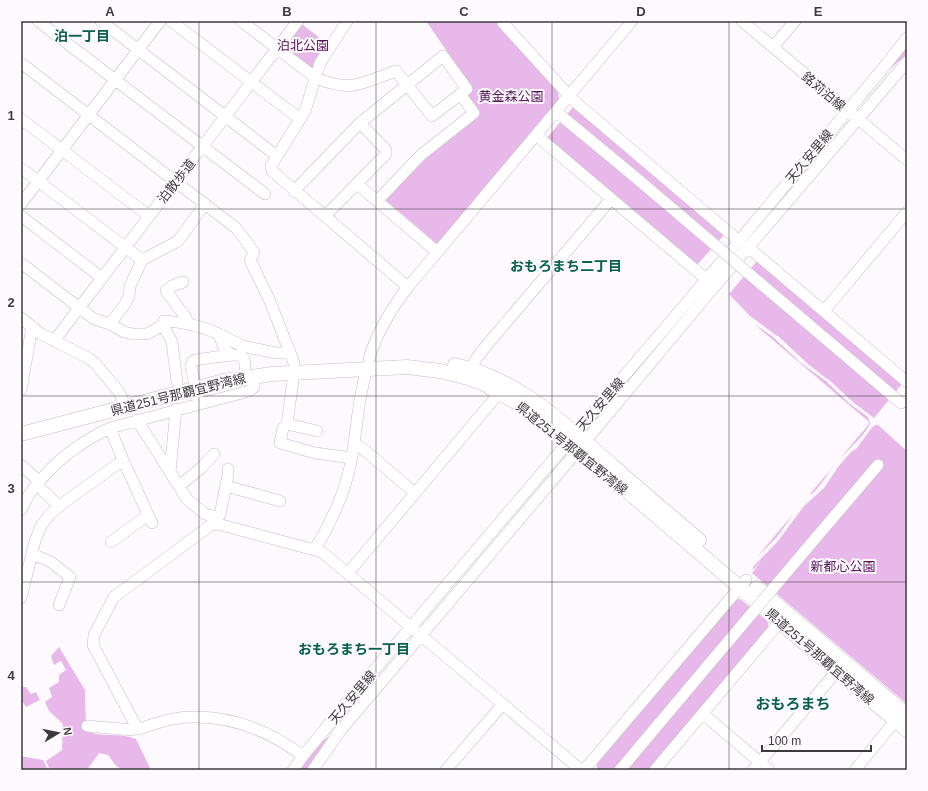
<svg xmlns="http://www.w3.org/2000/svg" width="928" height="791" font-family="Arial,'Noto Sans JP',sans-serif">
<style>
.green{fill:#e9b8ea}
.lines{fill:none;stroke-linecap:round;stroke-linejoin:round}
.minor-casing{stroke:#c5bdc5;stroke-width:12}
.major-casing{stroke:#c5bdc5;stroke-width:15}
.minor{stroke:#fff;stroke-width:11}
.major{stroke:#fff;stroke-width:14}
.minor-bridge-casing{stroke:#c5bdc5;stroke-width:12;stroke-linecap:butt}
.minor-bridge{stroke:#fff;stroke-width:11}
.grid{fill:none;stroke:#3d3a3d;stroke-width:1;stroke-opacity:0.55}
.labels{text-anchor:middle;stroke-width:4;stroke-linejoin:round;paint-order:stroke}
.park-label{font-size:13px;fill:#541458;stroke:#fef9fe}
.street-label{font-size:13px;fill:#3d3a3d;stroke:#fef9fe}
.neighbourhood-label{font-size:14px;font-weight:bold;fill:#076050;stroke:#fef9fe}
.quarter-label{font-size:15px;font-weight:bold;fill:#076050;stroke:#fef9fe}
.neatline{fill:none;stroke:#3d3a3d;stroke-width:1.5}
.grid-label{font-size:13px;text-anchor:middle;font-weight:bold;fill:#3d3a3d}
</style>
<rect width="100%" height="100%" fill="#fef9fe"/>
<!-- green -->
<path class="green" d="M 426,21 L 495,21 L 558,91 L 559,99 L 437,244 L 383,198 L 418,161 L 477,113 L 464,95 L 446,50 Z
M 302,24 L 326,43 L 311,71 L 280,48 Z
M 907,47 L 907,54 L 889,70 L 865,99 L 864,98 Z
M 574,106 L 725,234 L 696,266 L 546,139 Z
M 757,261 L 902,384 L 874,418 L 854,403 L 829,380 L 829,379 L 827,379 L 808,364 L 779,337 L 779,336 L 777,336 L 750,316 L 729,294 Z
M 754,324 L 772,336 L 801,363 L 826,381 L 849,403 L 868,417 L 870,424 C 862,439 848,449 837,462 C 828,472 822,485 812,494 L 810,494 L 869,424 L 868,421 Z
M 877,424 L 907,451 L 907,704 L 752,573 L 762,560 L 753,570 L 753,567 L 778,541 L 804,506 L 824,488 L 838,467 L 851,452 L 856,449 L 874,425 L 875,426 Z
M 794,513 L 777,537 L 757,557 Z
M 740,599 L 768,622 L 768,628 L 648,770 L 597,769 L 597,764 L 735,600 Z
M 59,647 L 85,690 L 86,731 C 101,738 120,732 136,739 L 151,770 L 125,770 L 117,767 L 108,755 L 99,753 L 87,770 L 50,770 L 46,761 L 62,750 L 63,724 L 49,711 L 45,702 L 52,697 L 49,688 L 59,682 L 59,675 L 66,670 L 61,661 L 54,665 L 51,656 Z
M 21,687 L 26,687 L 31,694 L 36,692 L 40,700 L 26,707 L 22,701 L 21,702 Z
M 329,736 L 307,770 L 298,770 L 319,744 Z
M 21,756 L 43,760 L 48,770 L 21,770 Z"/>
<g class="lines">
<defs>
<path id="minor" d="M 38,21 L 265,194
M 101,21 L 277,156
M 171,21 L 300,119
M 241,21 L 316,78 C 352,93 362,83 396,71 L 432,116 L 467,89 L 443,56 L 360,123 L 294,191
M 347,21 L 320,63 L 305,111 L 271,166 L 272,171 L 408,287
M 506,21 L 503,23 L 573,100 L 739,241
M 742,21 L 907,160
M 773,47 L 795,21
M 21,63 L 236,228 L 254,252 L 250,260 L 269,299 L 294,363
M 559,114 L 635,177
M 21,119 L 149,216
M 536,135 L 706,279
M 21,168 L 142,260 L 130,286 L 129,296 L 125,304 L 110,324
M 357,184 L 437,252
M 377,201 L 421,155 L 474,113 L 460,94
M 21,204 L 160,21
M 21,216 L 102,278
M 325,216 L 386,154 L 386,150 L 360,123
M 748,247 L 907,382
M 142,260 L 178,241 L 205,204
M 21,263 L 94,319 L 110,324 L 124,332 L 133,334 L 147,334 L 163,325 L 164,321 C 183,322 202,326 219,334 L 224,348 L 231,355
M 183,282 L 172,286 L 166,291 L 184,315 L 189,324
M 824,311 L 907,212
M 21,318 L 41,334 L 88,358 L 95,363 L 119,392 L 122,398
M 163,325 L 172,342 L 177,382
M 219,334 L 242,346 L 276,353 L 287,353 L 289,349
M 54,341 L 298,21
M 369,359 C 377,332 391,309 408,287 L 632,21
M 191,367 L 192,362 L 195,360 C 204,359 235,353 241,356 C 245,358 245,364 245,368
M 860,368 L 901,403
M 471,369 L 476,359 L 486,346 L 611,199
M 294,373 L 287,424 L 283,428 L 280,443 L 315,453 L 351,458
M 21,390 L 32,327
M 137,420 L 187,499 L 205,514 L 216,517 L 220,515 L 228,475 L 228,469
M 287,424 L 317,431
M 354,444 L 362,448 L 415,493
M 123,460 L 152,523
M 21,465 L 39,481
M 170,472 L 176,409
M 36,484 L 59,506
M 179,486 L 200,469 L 214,454
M 226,486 L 280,501
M 21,510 C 25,503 28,495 33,489 C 53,463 80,442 110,428 L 249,391 L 254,387 L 254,376
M 814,540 L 878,465
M 111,542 L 148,515
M 315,549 C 331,523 343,497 350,467 C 357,434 357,401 367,369
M 32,554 L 51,562 L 70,577 L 59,605
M 348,573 L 500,392
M 21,598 L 35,541 L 41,526 L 50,514 L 62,504 L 123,460 L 110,428
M 708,718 L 769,770
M 87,726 L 132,730 L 137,728
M 303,756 C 271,732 233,716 192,717 C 174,717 156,723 139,729 L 137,728 L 93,645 L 94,635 L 114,597 L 211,525 L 218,524 L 322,552 L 581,770
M 293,770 L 303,756 L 347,702 L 739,241 L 884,67 L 907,38
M 313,770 L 340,731 L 563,468 L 710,292 L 907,62
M 446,770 L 503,704
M 584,770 L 746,580
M 620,770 L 710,663
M 655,770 L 784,617
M 753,770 L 837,671
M 855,770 L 900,715"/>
<path id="major" d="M 455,365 C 518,378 568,427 614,467 C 642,492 671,516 699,540
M 21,434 L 224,381 L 272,374 L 407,367 L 440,371 L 468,378 L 484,384 L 519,404 L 549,426 C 670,525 787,630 907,730
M 757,588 L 907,715"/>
</defs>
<!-- minor casing -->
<use href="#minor" class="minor-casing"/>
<!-- major casing -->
<use href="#major" class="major-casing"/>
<!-- minor -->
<use href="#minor" class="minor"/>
<!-- major -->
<use href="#major" class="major"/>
<defs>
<path id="minor-bridge" d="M 635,177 L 860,368
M 191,367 L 198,397
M 710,663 L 814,540"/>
</defs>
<!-- minor-bridge casing -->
<use href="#minor-bridge" class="minor-bridge-casing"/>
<!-- minor-bridge -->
<use href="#minor-bridge" class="minor-bridge"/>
</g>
<!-- grid -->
<path class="grid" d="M 199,21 L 199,770M 376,21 L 376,770M 552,21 L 552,770M 729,21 L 729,770M 21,209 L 907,209M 21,396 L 907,396M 21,582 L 907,582"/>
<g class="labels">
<!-- park labels -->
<g class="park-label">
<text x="303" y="50">泊北公園</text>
<text x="511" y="101">黄金森公園</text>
<text x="843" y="571">新都心公園</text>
</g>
<!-- street labels -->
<g class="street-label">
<text transform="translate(824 91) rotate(40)" y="5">銘苅泊線</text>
<text transform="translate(809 156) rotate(-50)" y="5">天久安里線</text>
<text transform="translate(176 181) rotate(-52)" y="5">泊散歩道</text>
<text transform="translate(178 394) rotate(-14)" y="5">県道251号那覇宜野湾線</text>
<text transform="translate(600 404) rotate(-49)" y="5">天久安里線</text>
<text transform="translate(572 448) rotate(39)" y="5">県道251号那覇宜野湾線</text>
<text transform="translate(820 656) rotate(41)" y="5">県道251号那覇宜野湾線</text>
<text transform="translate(352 697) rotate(-50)" y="5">天久安里線</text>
</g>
<!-- neighbourhood labels -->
<g class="neighbourhood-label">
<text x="82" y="41">泊一丁目</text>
<text x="566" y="271">おもろまち二丁目</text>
<text x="354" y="654">おもろまち一丁目</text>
</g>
<!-- quarter labels -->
<g class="quarter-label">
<text x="793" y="709">おもろまち</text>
</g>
</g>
<!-- border -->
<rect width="928" height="791" fill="none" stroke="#fef9fe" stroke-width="44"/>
<!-- north arrow -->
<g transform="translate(58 733) rotate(80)" stroke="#fef9fe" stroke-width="3" paint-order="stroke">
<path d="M0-3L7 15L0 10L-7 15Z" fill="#3d3a3d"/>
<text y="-6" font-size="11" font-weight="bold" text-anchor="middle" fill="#3d3a3d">N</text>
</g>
<!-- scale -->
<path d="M762 745v6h109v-6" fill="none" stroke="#3d3a3d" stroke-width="2"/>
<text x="768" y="745" font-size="12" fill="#3d3a3d" stroke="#fef9fe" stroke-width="3" paint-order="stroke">100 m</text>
<rect x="22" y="22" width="884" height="747" class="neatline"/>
<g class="grid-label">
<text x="110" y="16">A</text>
<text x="287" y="16">B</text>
<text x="464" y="16">C</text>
<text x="641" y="16">D</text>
<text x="818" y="16">E</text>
<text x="11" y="120">1</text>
<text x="11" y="307">2</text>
<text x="11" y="493">3</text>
<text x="11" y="680">4</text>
</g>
</svg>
